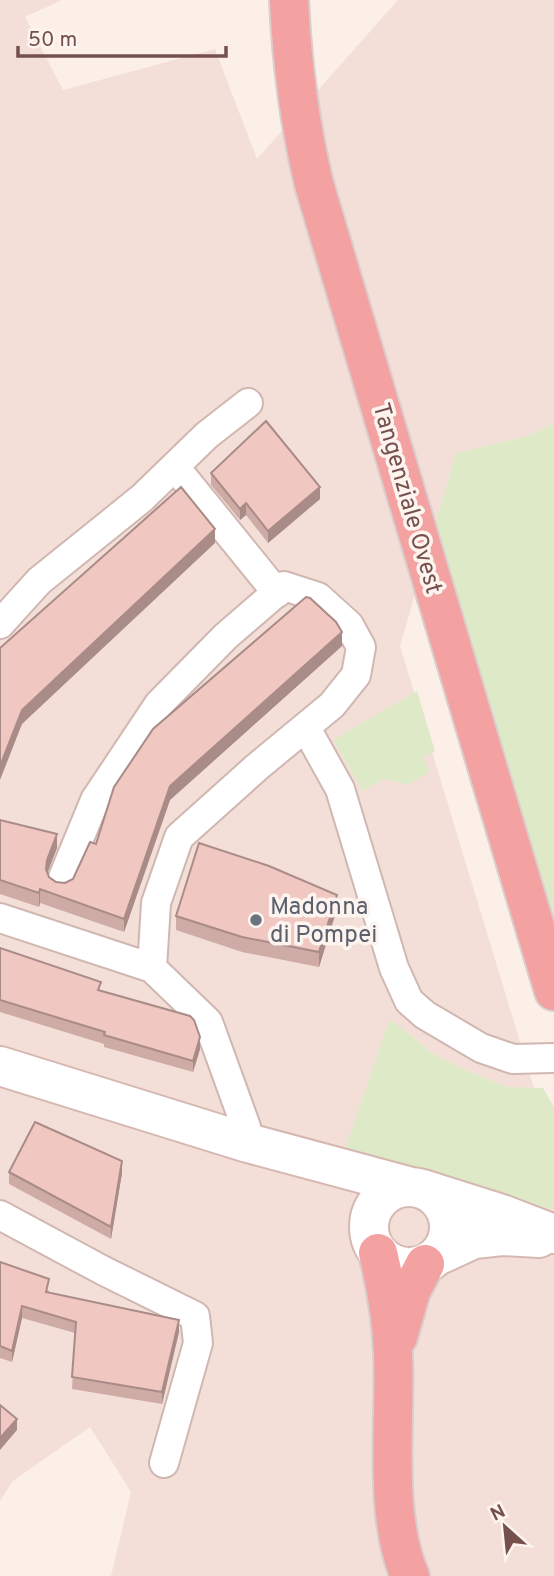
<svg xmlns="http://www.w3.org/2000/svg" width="554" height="1576" font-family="Overpass,sans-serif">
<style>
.residential{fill:#f3dfd7}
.green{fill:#deeac7}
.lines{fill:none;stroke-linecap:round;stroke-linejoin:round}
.street-casing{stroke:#d0b7b1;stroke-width:32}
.secondary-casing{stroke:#d6b7b1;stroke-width:42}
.highway-casing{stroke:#d9cecd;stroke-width:42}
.street{stroke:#fff;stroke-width:28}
.secondary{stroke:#fff;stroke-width:38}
.highway{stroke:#f4a1a2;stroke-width:38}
.wall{fill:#cfaba6}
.shaded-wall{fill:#a98b87}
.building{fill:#f1c7c1;stroke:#a98b87;stroke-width:2}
.worship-dot{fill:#6b7280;stroke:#fef4ef;stroke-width:2.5}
.labels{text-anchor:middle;stroke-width:7;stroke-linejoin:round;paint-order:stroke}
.street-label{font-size:24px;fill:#76504d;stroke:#fef4ef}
.worship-label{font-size:24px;fill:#5b616d;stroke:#fef4ef;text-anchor:start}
</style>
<rect width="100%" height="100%" fill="#fcefe8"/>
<!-- residential -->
<path class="residential" d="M 0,0 L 62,0 L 25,17 L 63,90 L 215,49 L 257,159 L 398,0 L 554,0 L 554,423 L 528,436 L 456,453 L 400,646 L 534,1088 L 507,1087 L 470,1072 L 432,1053 L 403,1029 L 345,1149 L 554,1210 L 554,1576 L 111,1576 L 131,1492 L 90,1427 L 13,1481 L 0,1501 Z"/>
<!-- green -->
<path class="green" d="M 554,423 L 554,946 L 432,535 L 456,453 L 528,436 Z
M 417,691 L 435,751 L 422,758 L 430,771 L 408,785 L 384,779 L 363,791 L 333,740 Z
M 389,1020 L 403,1029 L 432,1053 L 470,1072 L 507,1087 L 543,1088 L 554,1107 L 554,1210 L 345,1149 Z"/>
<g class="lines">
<defs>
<path id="street" d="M 175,467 L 277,593
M 0,624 L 39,581 L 142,498 L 207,435 L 248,403
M 306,728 L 340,789 L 394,968 L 409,1001 L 425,1015 L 481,1048 L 513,1059 L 554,1058
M 62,880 L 95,800 L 159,704 L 226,636 L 284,586 L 318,597 L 349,625 L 361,647 L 356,675 L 332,705 L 257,767 L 179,837 L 156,903 L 152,968
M 0,918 L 152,968 L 208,1022 L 246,1127 L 248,1143
M 0,1215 L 104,1271 L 195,1316 L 198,1343 L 164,1463"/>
<path id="secondary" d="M 0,1066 L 248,1143 L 408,1186
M369 1227a40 40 0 1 1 80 0a40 40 0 1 1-80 0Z
M 423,1189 L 502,1214 L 554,1234
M 437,1256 L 474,1239 L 502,1236 L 539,1238"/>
<path id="highway" d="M 289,0 C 292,64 299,121 314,184 L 554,991
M 378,1253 C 386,1286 392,1320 393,1354 C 396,1420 383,1515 410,1576
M 398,1337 L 411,1291 L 425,1264"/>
</defs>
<!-- street casing -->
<use href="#street" class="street-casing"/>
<!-- secondary casing -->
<use href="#secondary" class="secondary-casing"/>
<!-- highway casing -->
<use href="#highway" class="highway-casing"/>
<!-- street -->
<use href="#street" class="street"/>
<!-- secondary -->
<use href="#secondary" class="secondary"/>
<!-- highway -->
<use href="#highway" class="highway"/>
</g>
<!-- wall -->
<path class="wall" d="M 211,473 L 320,499 L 268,543 L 246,515 L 240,520 L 211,485 Z
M 342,646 L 170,800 L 124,932 L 40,903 L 39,907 L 0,894 L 0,820 L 57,848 L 47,872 L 49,877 L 56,882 L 65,883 L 73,879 L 96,844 Z
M 337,909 L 319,967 L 242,952 L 176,930 L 176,916 Z
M 0,948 L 101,991 L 200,1049 L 193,1072 L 104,1047 L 104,1044 L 0,1012 Z
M 9,1172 L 122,1173 L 111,1239 L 9,1184 Z
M 0,1262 L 49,1291 L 49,1293 L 179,1332 L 162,1404 L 72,1389 L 75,1333 L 22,1318 L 12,1362 L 0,1358 Z"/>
<!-- shaded-wall -->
<path class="shaded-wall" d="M 320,487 L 320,499 L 268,543 L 268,531 Z
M 246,503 L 246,515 L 240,520 L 240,509 Z
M 215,529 L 215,543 L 22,724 L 0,780 L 0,766 L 22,710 Z
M 342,632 L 342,646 L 170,800 L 124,932 L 124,919 L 170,786 Z
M 57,834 L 57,848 L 47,874 L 46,869 L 47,860 Z
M 40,889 L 40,903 L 39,907 L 39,893 Z
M 337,895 L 337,909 L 319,967 L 319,952 Z
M 200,1037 L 200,1049 L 193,1072 L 193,1061 Z
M 122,1161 L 122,1173 L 111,1239 L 111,1227 Z
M 22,1306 L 22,1318 L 12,1362 L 12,1351 Z
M 179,1320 L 179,1332 L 162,1404 L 162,1392 Z
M 17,1419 L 17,1430 L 0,1450 L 0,1438 Z"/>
<!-- building -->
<path class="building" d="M 266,421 L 320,487 L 268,531 L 246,503 L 240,509 L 211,473 Z
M 181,487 L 215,529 L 22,710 L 0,766 L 0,648 Z
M 306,597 L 310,598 L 336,622 L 342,632 L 170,786 L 124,919 L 40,889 L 39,893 L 0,880 L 0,820 L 57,834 L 47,860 L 46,869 L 49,877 L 56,882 L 65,883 L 73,879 L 90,842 L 96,844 L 114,787 L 153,729 Z
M 199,843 L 269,866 L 337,895 L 319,952 L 242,937 L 176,916 Z
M 0,948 L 101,982 L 98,990 L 190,1016 L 194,1020 L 200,1037 L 193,1061 L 104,1035 L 105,1032 L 0,1000 Z
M 35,1122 L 122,1161 L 111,1227 L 9,1172 Z
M 0,1262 L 49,1279 L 46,1292 L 179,1320 L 162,1392 L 72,1377 L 76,1322 L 22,1306 L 12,1351 L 0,1346 Z
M 0,1405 L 17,1419 L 0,1438 Z"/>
<!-- markers -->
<circle class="worship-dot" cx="256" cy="920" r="7"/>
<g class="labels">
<!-- street labels -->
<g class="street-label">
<text transform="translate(408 498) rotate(74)" y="8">Tangenziale Ovest</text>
</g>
<!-- worship labels -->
<g class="worship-label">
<text x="270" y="914">Madonna<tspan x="270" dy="28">di Pompei</tspan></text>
</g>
</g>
<!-- north arrow -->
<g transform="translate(505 1527) rotate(333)" stroke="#fef4ef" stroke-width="5" paint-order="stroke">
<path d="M0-5L12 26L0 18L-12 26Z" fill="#76504d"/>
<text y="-10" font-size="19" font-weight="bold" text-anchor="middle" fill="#76504d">N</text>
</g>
<!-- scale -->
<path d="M18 46v10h208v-10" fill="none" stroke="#76504d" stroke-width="3.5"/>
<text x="28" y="46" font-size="21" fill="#76504d" stroke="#fef4ef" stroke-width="5" paint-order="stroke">50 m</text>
</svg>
